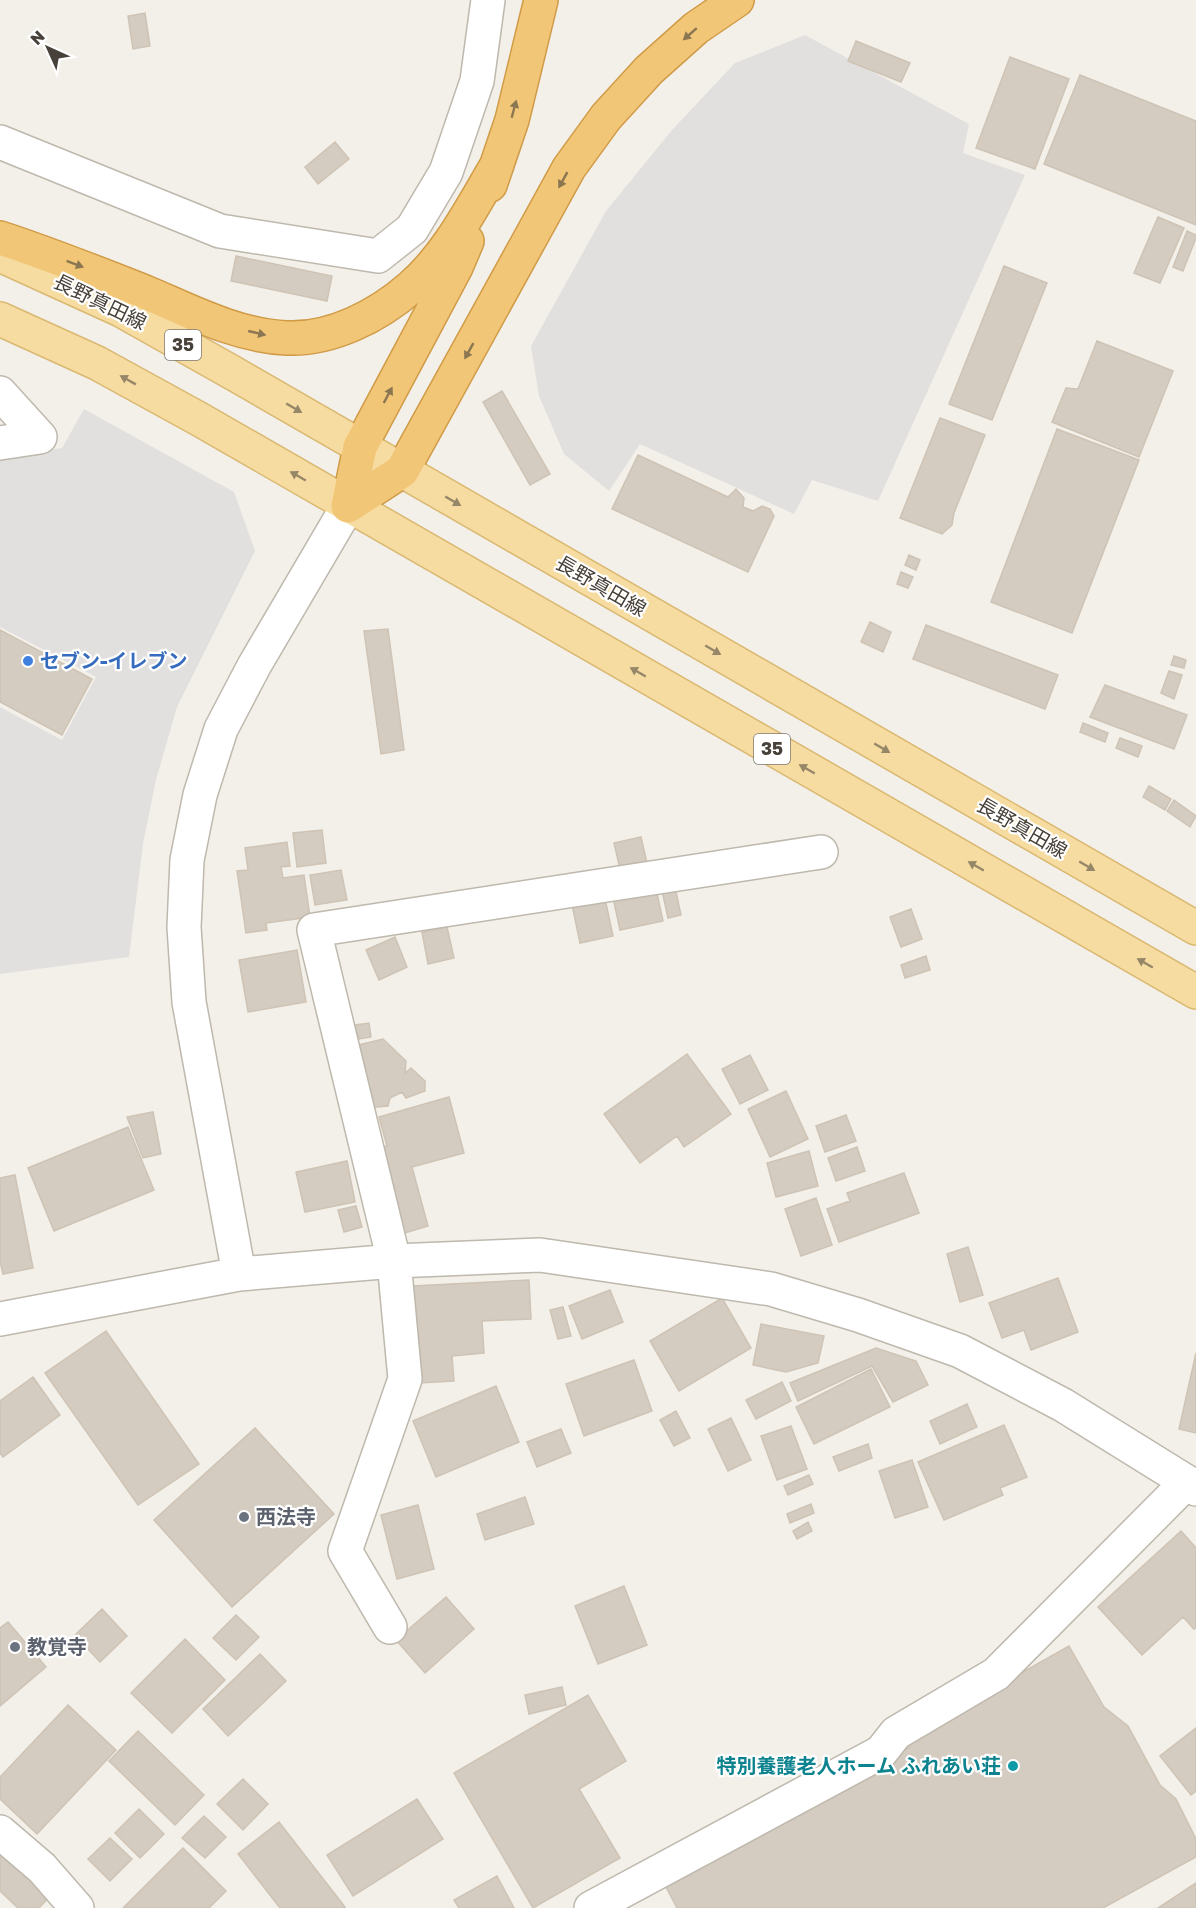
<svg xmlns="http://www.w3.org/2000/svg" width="1196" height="1908" font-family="'Golos Text','Noto Sans JP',sans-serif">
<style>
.parking{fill:#e2e0de}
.building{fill:#d4ccc0;stroke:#cec3b4;stroke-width:1.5}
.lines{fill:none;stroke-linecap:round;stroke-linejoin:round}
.minor-casing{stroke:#beb8ad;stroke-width:36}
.major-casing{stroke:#dab871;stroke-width:36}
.highway-casing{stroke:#d09b47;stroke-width:36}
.minor{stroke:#fff;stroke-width:33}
.major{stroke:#f6dca1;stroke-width:33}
.highway{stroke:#f2c677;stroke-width:33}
.oneway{fill:#8b7652}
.oneway2{fill:#968768}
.shop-dot{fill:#3f7fe0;stroke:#fff;stroke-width:2}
.worship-dot{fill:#6b7280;stroke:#fff;stroke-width:2}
.culture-dot{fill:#0f9aa8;stroke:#fff;stroke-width:2}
.labels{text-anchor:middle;stroke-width:4.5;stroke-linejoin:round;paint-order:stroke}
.shield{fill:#fff;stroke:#7e7a74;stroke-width:1.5}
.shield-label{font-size:18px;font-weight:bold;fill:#474139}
.street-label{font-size:20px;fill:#474139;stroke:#fff}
.shop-label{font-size:20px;font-weight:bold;fill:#366cbe;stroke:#fff;text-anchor:start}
.worship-label{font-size:20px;font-weight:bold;fill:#5b616d;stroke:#fff;text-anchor:start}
.culture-label{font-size:20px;font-weight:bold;fill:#0d838f;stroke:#fff;text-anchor:end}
</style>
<rect width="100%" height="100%" fill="#f3f0ea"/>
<!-- parking -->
<path class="parking" d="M 805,35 L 969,124 L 963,153 L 1025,175 L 878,501 L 812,480 L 794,514 L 640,444 L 609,491 L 564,454 L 539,396 L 531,346 L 606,211 L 672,130 L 735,63 Z
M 84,409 L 234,492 L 255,551 L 177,707 L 156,780 L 143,844 L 129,957 L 0,974 L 0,707 L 62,740 L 96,677 L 0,627 L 0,457 L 62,448 Z"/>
<!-- building -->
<path class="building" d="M 145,13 L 150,46 L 133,49 L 128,16 Z
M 856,41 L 910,63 L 901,82 L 848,61 Z
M 1010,57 L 1069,79 L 1035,169 L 976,148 Z
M 1080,75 L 1196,121 L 1196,225 L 1044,164 Z
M 335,142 L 349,159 L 318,184 L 305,167 Z
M 1158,217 L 1184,228 L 1160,283 L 1134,273 Z
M 1187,231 L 1196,235 L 1196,238 L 1183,271 L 1173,267 Z
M 236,256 L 332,276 L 327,301 L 231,281 Z
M 1004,266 L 1047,283 L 992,420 L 949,404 Z
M 1097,341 L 1173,371 L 1139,457 L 1052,422 L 1066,388 L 1078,389 Z
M 502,391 L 550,474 L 530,485 L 483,402 Z
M 940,418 L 985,435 L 954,513 L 952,525 L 942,534 L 900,518 Z
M 1057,429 L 1139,460 L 1072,633 L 991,602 Z
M 638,455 L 728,497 L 736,489 L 744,498 L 743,507 L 753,511 L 762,506 L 770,509 L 774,516 L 748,572 L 612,509 Z
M 909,555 L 920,560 L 916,570 L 905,565 Z
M 901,572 L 913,577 L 908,588 L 897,584 Z
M 870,622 L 891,632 L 883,652 L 861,642 Z
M 926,625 L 1058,675 L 1045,709 L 913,659 Z
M 388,629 L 404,750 L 381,754 L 364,631 Z
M 0,630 L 92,679 L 62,735 L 0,702 Z
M 1174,656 L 1186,660 L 1184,668 L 1171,665 Z
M 1169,671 L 1182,675 L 1174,699 L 1161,693 Z
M 1105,685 L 1187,715 L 1174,749 L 1090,717 Z
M 1083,723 L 1108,733 L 1105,742 L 1080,732 Z
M 1120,738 L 1142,746 L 1138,757 L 1116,748 Z
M 1149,786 L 1171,799 L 1165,810 L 1143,797 Z
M 1174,800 L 1196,816 L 1190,827 L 1167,811 Z
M 322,830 L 326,863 L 297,867 L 293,833 Z
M 641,837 L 647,863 L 620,869 L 614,843 Z
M 287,842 L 290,866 L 281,867 L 283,878 L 304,875 L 310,917 L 266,923 L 267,930 L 246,933 L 237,871 L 248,870 L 245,848 Z
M 341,870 L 347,900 L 315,905 L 310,875 Z
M 674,883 L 681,915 L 668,918 L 661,886 Z
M 655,884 L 663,921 L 620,930 L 612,893 Z
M 604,894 L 613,936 L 580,943 L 571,900 Z
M 911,909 L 922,939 L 901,947 L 890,917 Z
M 447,927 L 454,958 L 428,964 L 422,932 Z
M 395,937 L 407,967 L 379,980 L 366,950 Z
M 297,950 L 306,1002 L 248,1012 L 239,960 Z
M 926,956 L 930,970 L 905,978 L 901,965 Z
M 369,1023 L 371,1037 L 359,1039 L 354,1025 Z
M 383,1039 L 406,1061 L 405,1073 L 411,1068 L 425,1081 L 425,1091 L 406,1098 L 402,1092 L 390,1098 L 388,1106 L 365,1108 L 354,1046 Z
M 687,1054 L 731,1114 L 684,1147 L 677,1136 L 640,1163 L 604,1114 Z
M 750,1055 L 768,1090 L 740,1104 L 722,1069 Z
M 786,1091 L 808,1139 L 770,1157 L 748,1109 Z
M 449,1097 L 464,1153 L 412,1167 L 428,1226 L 398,1235 L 375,1149 L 387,1146 L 379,1117 Z
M 153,1112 L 161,1154 L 143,1158 L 127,1117 Z
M 846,1115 L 856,1141 L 825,1152 L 816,1126 Z
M 128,1127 L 154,1190 L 54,1231 L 28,1168 Z
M 857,1147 L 865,1171 L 836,1181 L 828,1158 Z
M 809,1151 L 818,1186 L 776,1197 L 767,1163 Z
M 347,1161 L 355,1202 L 305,1212 L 296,1172 Z
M 904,1173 L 919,1213 L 839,1242 L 827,1209 L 850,1201 L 847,1193 Z
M 15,1175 L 33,1268 L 3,1274 L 0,1261 L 0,1178 Z
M 816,1198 L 832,1245 L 801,1256 L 785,1209 Z
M 356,1206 L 362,1227 L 344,1232 L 338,1210 Z
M 968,1247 L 983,1295 L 960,1302 L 947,1254 Z
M 1058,1278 L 1078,1332 L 1031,1350 L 1024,1330 L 1002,1338 L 989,1303 Z
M 529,1280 L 531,1319 L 482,1321 L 484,1353 L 452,1356 L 454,1381 L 419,1383 L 413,1286 Z
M 610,1290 L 623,1322 L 582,1339 L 569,1306 Z
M 722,1298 L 751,1348 L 679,1391 L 650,1341 Z
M 563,1307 L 571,1336 L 558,1339 L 550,1310 Z
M 761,1324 L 824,1336 L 818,1363 L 786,1372 L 753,1365 Z
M 106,1331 L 199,1464 L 138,1505 L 45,1373 Z
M 876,1348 L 916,1361 L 928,1385 L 893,1402 L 872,1366 L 798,1401 L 790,1383 Z
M 1196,1353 L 1196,1433 L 1179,1429 Z
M 634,1360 L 652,1411 L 584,1436 L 566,1384 Z
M 871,1369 L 890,1407 L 814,1444 L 796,1407 Z
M 33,1377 L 60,1415 L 3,1457 L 0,1453 L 0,1401 Z
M 782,1382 L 791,1401 L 756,1419 L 746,1400 Z
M 496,1386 L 519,1442 L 436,1477 L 413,1421 Z
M 967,1404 L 977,1427 L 940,1444 L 930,1421 Z
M 676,1411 L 690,1438 L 674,1446 L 660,1420 Z
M 731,1418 L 751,1460 L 728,1471 L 708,1429 Z
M 1004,1425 L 1027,1477 L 1000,1488 L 1003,1495 L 944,1520 L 918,1462 Z
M 791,1426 L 807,1469 L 777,1480 L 761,1436 Z
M 255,1428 L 334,1514 L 232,1607 L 154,1520 Z
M 561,1429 L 571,1453 L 537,1467 L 527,1442 Z
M 868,1444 L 872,1458 L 839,1471 L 833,1457 Z
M 912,1460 L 928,1507 L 895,1518 L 879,1471 Z
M 809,1475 L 813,1484 L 788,1495 L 784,1486 Z
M 525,1497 L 534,1524 L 485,1540 L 477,1514 Z
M 811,1504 L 814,1513 L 790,1523 L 787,1514 Z
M 418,1505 L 434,1569 L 397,1579 L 381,1515 Z
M 808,1522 L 812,1531 L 797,1539 L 793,1531 Z
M 1181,1531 L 1196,1548 L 1196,1628 L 1194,1629 L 1183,1617 L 1142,1655 L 1098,1607 Z
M 624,1586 L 647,1645 L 598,1664 L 575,1606 Z
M 446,1597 L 474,1629 L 425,1673 L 396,1640 Z
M 102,1609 L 127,1636 L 100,1662 L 75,1635 Z
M 236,1615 L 259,1637 L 236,1660 L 213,1638 Z
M 8,1622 L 46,1667 L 0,1706 L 0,1628 Z
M 185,1639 L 225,1680 L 172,1733 L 131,1693 Z
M 1069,1646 L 1104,1707 L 1128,1726 L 1160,1785 L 1176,1799 L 1196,1839 L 1196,1857 L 1103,1908 L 677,1908 L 666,1887 L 910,1747 L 906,1738 Z
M 260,1654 L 286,1681 L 228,1736 L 203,1709 Z
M 562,1687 L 566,1705 L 529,1714 L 525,1695 Z
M 588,1695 L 626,1761 L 579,1789 L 620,1858 L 533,1908 L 454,1773 Z
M 68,1705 L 116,1750 L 37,1834 L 0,1799 L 0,1777 Z
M 1196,1728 L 1196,1791 L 1191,1795 L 1160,1756 Z
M 138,1731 L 204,1795 L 175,1825 L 109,1761 Z
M 243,1779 L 268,1804 L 243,1830 L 217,1804 Z
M 417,1799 L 443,1839 L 353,1896 L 327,1855 Z
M 139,1809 L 164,1834 L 140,1858 L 115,1833 Z
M 204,1816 L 226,1837 L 205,1858 L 182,1838 Z
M 279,1822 L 345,1907 L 345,1908 L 280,1908 L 238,1854 Z
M 110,1838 L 132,1859 L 110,1881 L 88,1859 Z
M 183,1848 L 226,1891 L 209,1908 L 123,1908 Z
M 0,1849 L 50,1896 L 39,1908 L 18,1908 L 0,1891 Z
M 497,1876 L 514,1908 L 459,1908 L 454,1900 Z
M 1196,1883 L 1196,1908 L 1158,1908 Z"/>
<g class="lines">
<defs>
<path id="minor" d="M 0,142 L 220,231 L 378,256 L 412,229 L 446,172 L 477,81 L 488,0
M 0,393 L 40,437 L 0,443
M 239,1274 L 189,1002 L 184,927 L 187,860 L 200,795 L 221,729 L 254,666 L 348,506
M 0,1319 L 239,1274 L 394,1261 L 540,1255 L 771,1289 L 858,1315 L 960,1351 L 1063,1405 L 1187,1482 L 1196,1489
M 390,1627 L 345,1551 L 405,1379 L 394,1261 L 314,930 L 821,852
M 0,1832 L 42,1868 L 77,1908
M 591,1908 L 881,1752 L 896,1733 L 996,1674 L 1187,1482"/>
<path id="major" d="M 0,255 L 121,310 L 233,373 L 1196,928
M 0,319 L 97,363 L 199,419 L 1196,992"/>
<path id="highway" d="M 490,185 L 512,120 L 541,0
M 0,238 C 49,254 97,273 145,292 C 190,311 237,336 287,338 C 331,340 378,316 411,287 C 448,255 472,207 497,165
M 348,506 L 402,471 L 569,168 L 606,117 L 649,70 L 696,28 L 737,0
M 348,506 L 360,447 L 456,267 L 467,241"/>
</defs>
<!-- minor casing -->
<use href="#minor" class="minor-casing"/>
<!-- major casing -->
<use href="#major" class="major-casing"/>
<!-- highway casing -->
<use href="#highway" class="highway-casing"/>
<!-- minor -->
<use href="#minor" class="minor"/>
<!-- major -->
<use href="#major" class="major"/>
<!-- highway -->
<use href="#highway" class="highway"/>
</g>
<!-- one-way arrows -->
<defs><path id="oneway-solid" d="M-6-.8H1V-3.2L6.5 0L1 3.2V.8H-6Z" transform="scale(1.5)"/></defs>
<g class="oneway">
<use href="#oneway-solid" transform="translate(690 34) rotate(139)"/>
<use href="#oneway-solid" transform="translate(514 109) rotate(-75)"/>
<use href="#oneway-solid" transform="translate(563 180) rotate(119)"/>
<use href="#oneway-solid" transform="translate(75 264) rotate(21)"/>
<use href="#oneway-solid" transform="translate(257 333) rotate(13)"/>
<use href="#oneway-solid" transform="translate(469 351) rotate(119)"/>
<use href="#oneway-solid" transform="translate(388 395) rotate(-62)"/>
</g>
<g class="oneway2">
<use href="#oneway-solid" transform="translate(128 380) rotate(-151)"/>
<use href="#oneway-solid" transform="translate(294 408) rotate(30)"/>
<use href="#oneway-solid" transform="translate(298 476) rotate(-150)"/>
<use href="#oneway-solid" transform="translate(453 501) rotate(30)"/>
<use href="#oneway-solid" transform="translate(713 650) rotate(30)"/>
<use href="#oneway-solid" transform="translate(638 672) rotate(-150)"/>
<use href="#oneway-solid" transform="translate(882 748) rotate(30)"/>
<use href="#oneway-solid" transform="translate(807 769) rotate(-150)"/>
<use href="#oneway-solid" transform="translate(976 866) rotate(-150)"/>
<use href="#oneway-solid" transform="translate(1087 866) rotate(30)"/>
<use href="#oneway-solid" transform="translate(1145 963) rotate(-150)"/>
</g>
<!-- markers -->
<circle class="shop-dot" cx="28" cy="661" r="6"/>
<g class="worship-dot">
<circle cx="244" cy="1517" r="6"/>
<circle cx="15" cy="1647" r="6"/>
</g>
<circle class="culture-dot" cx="1013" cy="1766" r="6"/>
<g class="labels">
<!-- shield labels -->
<g class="shield">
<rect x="165" y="330" width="36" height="30" rx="4.5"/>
<rect x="754" y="734" width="36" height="30" rx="4.5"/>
</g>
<g class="shield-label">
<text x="183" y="351">35</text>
<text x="772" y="755">35</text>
</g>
<!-- street labels -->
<g class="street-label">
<text transform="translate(100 302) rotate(26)" y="7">長野真田線</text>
<text transform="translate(601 586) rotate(30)" y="7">長野真田線</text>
<text transform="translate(1022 828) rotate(30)" y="7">長野真田線</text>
</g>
<!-- shop labels -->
<g class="shop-label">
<text x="40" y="668">セブン-イレブン</text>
</g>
<!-- worship labels -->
<g class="worship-label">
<text x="256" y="1524">西法寺</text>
<text x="27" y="1654">教覚寺</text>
</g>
<!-- culture labels -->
<g class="culture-label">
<text x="1001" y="1773">特別養護老人ホーム ふれあい荘</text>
</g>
</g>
<!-- north arrow -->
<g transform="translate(48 48) rotate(315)" stroke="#ffffff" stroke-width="4.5" paint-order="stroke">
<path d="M0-4.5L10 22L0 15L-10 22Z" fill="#474139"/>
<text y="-9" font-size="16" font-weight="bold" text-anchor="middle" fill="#474139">N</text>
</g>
</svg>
